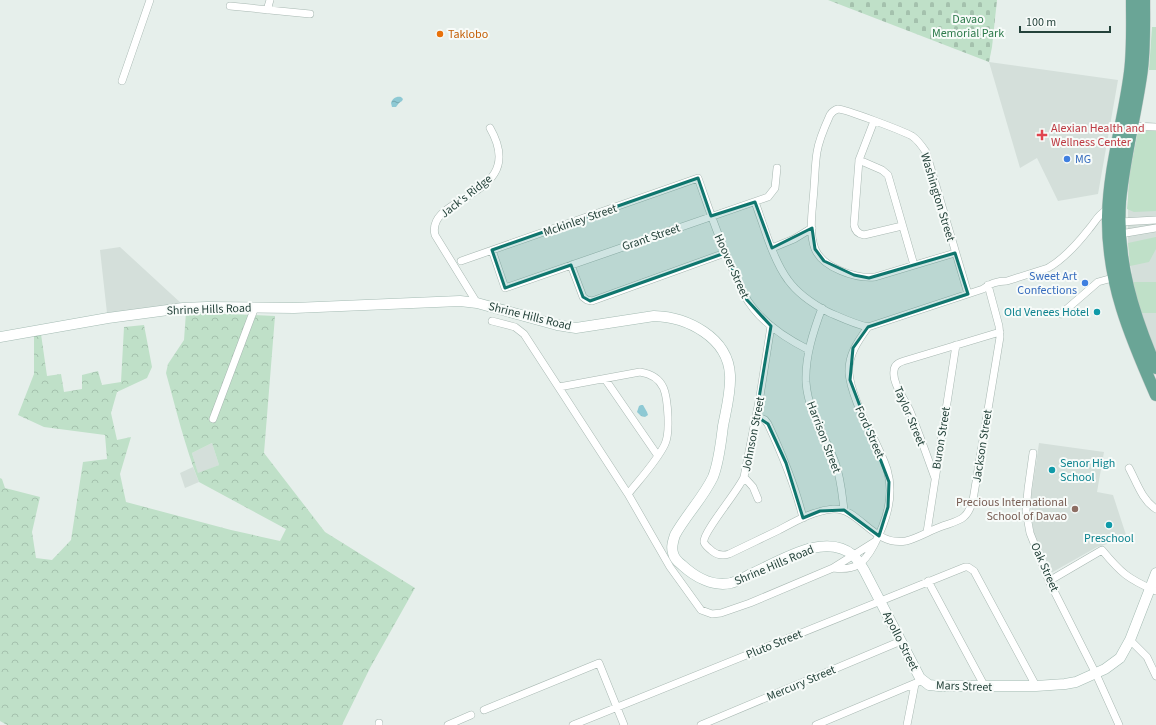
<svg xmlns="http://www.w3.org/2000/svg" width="1156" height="725" font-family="'Source Sans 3',sans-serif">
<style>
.built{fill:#d4dfda}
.green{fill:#bfe0c8}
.forest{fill:url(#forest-crowns);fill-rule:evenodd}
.cemetery{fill:url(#cemetery-stones)}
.water{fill:url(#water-ripples)}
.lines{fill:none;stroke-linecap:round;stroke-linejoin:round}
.street-casing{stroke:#a8b8b2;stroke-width:8}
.secondary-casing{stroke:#a4bbb3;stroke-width:11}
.primary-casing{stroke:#c2cac8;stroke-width:13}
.street{stroke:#fff;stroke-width:7}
.secondary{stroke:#fff;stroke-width:10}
.primary{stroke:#6aa596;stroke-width:12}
.marked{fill:#0f766e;fill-opacity:0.2;stroke:#0f766e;stroke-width:3;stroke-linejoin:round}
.food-dot{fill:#e8710a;stroke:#f7fbf9;stroke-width:1.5}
.health-dot{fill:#e0444e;stroke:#f7fbf9;stroke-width:1.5}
.shop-dot{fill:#3f7fe0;stroke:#f7fbf9;stroke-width:1.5}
.culture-dot{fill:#0f9aa8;stroke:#f7fbf9;stroke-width:1.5}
.education-dot{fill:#8d6e63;stroke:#f7fbf9;stroke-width:1.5}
.labels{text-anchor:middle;stroke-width:4;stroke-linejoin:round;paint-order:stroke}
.park-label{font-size:12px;fill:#2d7a4b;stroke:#f7fbf9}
.food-label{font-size:12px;fill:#c56008;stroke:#f7fbf9;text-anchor:start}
.health-label{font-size:12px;fill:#be3a42;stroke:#f7fbf9;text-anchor:start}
.shop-label{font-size:12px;fill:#366cbe;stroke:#f7fbf9;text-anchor:start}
.street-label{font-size:12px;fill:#24423a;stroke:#f7fbf9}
.culture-label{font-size:12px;fill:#0d838f;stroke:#f7fbf9;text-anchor:end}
.education-label{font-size:12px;fill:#785e54;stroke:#f7fbf9;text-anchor:end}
</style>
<defs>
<pattern id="forest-crowns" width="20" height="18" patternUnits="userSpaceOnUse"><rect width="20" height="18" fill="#bfe0c8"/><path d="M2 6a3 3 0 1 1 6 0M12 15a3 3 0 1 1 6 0" fill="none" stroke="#a4c1ad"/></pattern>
<pattern id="cemetery-stones" width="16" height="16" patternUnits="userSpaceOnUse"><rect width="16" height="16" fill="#bfe0c8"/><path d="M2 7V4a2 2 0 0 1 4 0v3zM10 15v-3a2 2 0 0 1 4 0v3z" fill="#a4c1ad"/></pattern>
<pattern id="water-ripples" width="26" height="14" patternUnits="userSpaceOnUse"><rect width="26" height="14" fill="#8ec9d4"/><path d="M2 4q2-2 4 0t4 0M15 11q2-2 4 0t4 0" fill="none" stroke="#74a5ad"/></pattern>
</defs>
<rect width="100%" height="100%" fill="#e6efeb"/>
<!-- built -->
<path class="built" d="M 989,62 L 1118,80 L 1098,194 L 1058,201 L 1037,158 L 1020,168 Z
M 1140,122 L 1156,123 L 1156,353 L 1141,313 L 1133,282 L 1128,243 L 1128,191 L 1130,172 Z
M 120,247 L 182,304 L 107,313 L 100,250 Z
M 212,443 L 219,465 L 198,474 L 192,453 Z
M 1039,443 L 1104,452 L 1097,492 L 1113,495 L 1127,538 L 1097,547 L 1051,573 L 1034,534 L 1032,521 L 1031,497 Z
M 193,467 L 199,482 L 185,488 L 180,473 Z"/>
<!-- green -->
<path class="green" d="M 1152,27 L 1156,27 L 1156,70 L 1149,70 Z
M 1138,131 L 1156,131 L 1156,211 L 1134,212 L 1127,209 L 1130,172 Z
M 1156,237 L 1156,249 L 1149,262 L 1130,266 L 1128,243 Z
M 1133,282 L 1156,282 L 1156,313 L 1141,313 Z"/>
<!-- forest -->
<path class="forest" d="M 186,312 L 275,316 L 264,453 L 325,532 L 415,588 L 370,668 L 342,725 L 7,725 L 0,721 L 0,478 L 2,479 L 5,488 L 40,497 L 32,532 L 36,558 L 52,560 L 71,540 L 83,462 L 107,459 L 105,435 L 44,427 L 18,415 L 34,374 L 34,336 L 41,334 L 47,376 L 61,374 L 64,392 L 82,389 L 82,375 L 98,371 L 102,385 L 121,382 L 124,327 L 144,325 L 152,367 L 147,378 L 117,392 L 111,413 L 117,440 L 131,437 L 120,474 L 126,502 L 231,530 L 280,541 L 286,529 L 199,482 C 185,447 176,409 166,373 L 168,364 L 184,340 ZM 212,443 L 219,465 L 198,473 L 192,453 Z"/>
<!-- cemetery -->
<path class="cemetery" d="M 828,0 L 997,0 L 992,47 L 989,62 Z"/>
<!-- water -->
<path class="water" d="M 401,97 L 403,99 L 402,101 L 399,103 L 396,107 L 392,107 L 391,103 C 392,99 396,96 401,97 Z
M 641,405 L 643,405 L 647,412 L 648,415 L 645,417 L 641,416 L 637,412 L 639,406 Z"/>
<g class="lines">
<defs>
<path id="street" d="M 230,6 L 310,14
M 267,10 L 270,0
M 122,81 L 150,0
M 874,121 L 859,160 L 854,225 C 855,231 858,234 864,235 L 902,226
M 1132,126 L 1156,127
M 859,160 L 882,170 L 888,175 L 914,265
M 755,202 C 764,226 773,260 788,280 C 798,294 813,304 828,312 C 842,318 854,324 868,327 L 983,289 C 990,283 998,281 1007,281 L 1048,268 C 1064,259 1078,243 1089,229 C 1096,221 1098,214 1109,209
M 1120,222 L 1156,220
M 1120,234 L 1156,228
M 772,248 L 794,239 L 812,228
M 492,250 L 505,288 L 768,197 L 775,188 L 777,168
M 955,253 L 875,277 C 856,279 823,268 815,249 C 808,231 813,207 814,188 C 815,176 815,164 817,152 C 819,139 825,126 830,115 C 832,112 834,110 838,109 C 845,109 903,131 912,136 C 918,140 922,146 926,152 L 968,294
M 461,261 L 698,178 C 709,209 719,240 733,270 C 738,283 744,297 753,308 C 767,326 789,340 809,350
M 571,265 L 583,297 L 587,300 L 592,301 L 725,253
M 477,303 L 435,235 C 425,194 530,198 490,128
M 822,308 C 813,332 805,357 806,382 C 808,412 825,436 835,462 C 841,478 842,494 844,510
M 1061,314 L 1098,282 L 1116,277
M 492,321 L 515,327 L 524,334 L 628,494 L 670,567 L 701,610 L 712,614 L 721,613 L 750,603 L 833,568 L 876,541
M 771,326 L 760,396 L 744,477 C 739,490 702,533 704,542 C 705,546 709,548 712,551 C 717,555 723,556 729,554 C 746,546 762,538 779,530 C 796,521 813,511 833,509 C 859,507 873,547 906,541 C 918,538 929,531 940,527 C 959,520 967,521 973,500 L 1000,337 L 999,326 L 988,285
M 605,379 L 658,456
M 559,387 L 640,372 C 666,376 667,395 668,417 C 668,426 669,435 665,444 C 657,461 640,479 628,494
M 756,416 L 765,420 L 768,424 C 782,454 795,485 803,518
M 213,419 L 255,307
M 1033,453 L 1028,489 L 1026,511 L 1030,533 L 1049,581 L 1096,674 L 1119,725
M 1129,468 C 1137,483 1142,500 1156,509
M 744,477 L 753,487 L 758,499
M 935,478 C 927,456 919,433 910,411 C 905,400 892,383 894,371 C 894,364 900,362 907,360 L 1000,332
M 927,532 L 956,345
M 833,568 C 855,571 864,564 874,545 C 886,522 895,496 887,469 C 880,448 868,429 859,408 C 855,397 850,386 849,373 C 848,355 858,341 868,327
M 928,581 L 985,687
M 1049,581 L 1102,550 C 1121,573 1128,579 1156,591
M 1130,640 L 1147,657 L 1156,676
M 484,710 L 599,663 L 624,725
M 379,725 L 379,723
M 448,725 L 471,715
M 573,725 L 965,567 L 968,567 L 974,571 L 1036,686
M 701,725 L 901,641
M 816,725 L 923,680
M 907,725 L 915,684"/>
<path id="secondary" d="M 0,337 L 108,318 L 183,308 L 207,307 L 294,308 L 460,301 L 477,303 L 557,325 L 576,328 L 654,316 C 687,317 728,337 730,375 C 731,392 726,410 723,426 C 721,442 719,462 713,477 C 703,498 686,515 675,535 C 673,541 671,547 673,553 C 674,558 678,562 682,565 C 695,577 713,587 731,583 C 738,581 745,577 751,574 C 779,562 824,531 853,555 C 857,559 861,565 864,570 L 920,678 L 929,685 L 939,686 L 1036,686 L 1065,684 L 1076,682 L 1105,669 L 1120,658 L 1130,640 L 1156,573"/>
<path id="primary" d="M 1132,0 C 1132,24 1133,49 1130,72 C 1124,120 1109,167 1108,216 C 1107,282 1130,336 1156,395
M 1144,0 C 1144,25 1145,51 1141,76 C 1135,117 1124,159 1120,201 C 1116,261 1133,314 1156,368"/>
</defs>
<!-- street casing -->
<use href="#street" class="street-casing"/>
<!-- secondary casing -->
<use href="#secondary" class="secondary-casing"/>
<!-- primary casing -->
<use href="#primary" class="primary-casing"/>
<!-- street -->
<use href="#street" class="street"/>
<!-- secondary -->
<use href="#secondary" class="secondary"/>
<!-- primary -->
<use href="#primary" class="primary"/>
</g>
<!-- marked area -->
<path class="marked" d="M 698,178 L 711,216 L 755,202 L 772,248 L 812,228 L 815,249 L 824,261 L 854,275 L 869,278 L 955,253 L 968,294 L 868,327 L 853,348 L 850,380 L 889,482 L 888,507 L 879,536 L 844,510 L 820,511 L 803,518 L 786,463 L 768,424 L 756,416 L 771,326 L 747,300 L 725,253 L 590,301 L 583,297 L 571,265 L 505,288 L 492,250 Z"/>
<!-- markers -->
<circle class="food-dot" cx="440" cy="34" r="4"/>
<path class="health-dot" d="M1040 129h4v4h4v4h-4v4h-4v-4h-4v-4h4z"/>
<g class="shop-dot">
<circle cx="1067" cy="159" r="4"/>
<circle cx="1085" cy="283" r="4"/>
</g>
<g class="culture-dot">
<circle cx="1097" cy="312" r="4"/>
<circle cx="1052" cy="470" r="4"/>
<circle cx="1109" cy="525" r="4"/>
</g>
<circle class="education-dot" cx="1075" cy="509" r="4"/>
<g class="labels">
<!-- park labels -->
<g class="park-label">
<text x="968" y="23">Davao<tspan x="968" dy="14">Memorial Park</tspan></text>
</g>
<!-- food labels -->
<g class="food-label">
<text x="448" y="38">Taklobo</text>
</g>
<!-- health labels -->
<g class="health-label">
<text x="1051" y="132">Alexian Health and<tspan x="1051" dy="14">Wellness Center</tspan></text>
</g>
<!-- shop labels -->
<g class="shop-label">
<text x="1075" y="163">MG</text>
<text x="1077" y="280" text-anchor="end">Sweet Art<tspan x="1077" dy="14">Confections</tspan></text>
</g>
<!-- street labels -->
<g class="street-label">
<text transform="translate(466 196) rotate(-38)" y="4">Jack's Ridge</text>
<text transform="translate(938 197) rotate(73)" y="4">Washington Street</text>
<text transform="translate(580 220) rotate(-19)" y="4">Mckinley Street</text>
<text transform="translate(651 237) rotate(-19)" y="4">Grant Street</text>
<text transform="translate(732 266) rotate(66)" y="4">Hoover Street</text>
<text transform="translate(209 309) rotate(-2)" y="4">Shrine Hills Road</text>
<text transform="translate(530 316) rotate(14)" y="4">Shrine Hills Road</text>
<text transform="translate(910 416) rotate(67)" y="4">Taylor Street</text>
<text transform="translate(870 432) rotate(66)" y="4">Ford Street</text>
<text transform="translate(753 434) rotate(-79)" y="4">Johnson Street</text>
<text transform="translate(824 437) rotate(69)" y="4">Harrison Street</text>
<text transform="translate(941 438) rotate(-81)" y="4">Buron Street</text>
<text transform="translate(982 446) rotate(-81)" y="4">Jackson Street</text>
<text transform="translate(774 565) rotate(-23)" y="4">Shrine Hills Road</text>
<text transform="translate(1045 567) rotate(66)" y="4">Oak Street</text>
<text transform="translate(901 641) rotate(63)" y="4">Apollo Street</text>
<text transform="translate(774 644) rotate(-22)" y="4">Pluto Street</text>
<text transform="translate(801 683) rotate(-23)" y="4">Mercury Street</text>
<text transform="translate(964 686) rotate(2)" y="4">Mars Street</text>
</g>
<!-- culture labels -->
<g class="culture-label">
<text x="1089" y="316">Old Venees Hotel</text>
<text x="1060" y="467" text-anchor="start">Senor High<tspan x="1060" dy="14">School</tspan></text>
<text x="1109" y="542" text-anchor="middle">Preschool</text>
</g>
<!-- education labels -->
<g class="education-label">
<text x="1067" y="506">Precious International<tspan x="1067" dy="14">School of Davao</tspan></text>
</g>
</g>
<!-- scale -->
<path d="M1020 26v6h90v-6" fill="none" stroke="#24423a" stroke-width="2"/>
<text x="1026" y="26" font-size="12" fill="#24423a" stroke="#f7fbf9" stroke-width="3" paint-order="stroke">100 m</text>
</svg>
